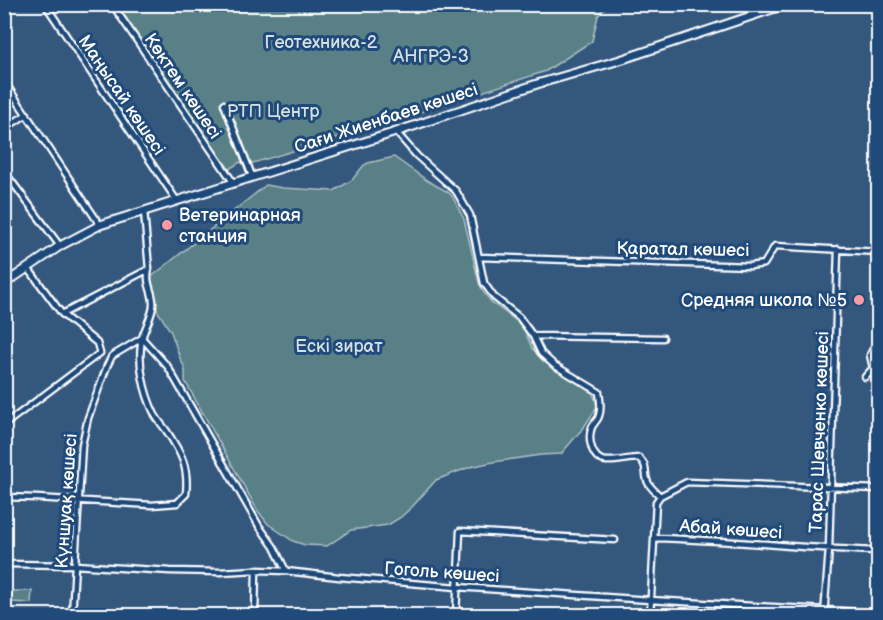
<svg xmlns="http://www.w3.org/2000/svg" width="883" height="620" font-family="'Balsamiq Sans',sans-serif">
<style>
.green{fill:#598086;stroke:#acc0c2;stroke-width:1.5}
.lines{fill:none;stroke-linecap:round;stroke-linejoin:round}
.street-casing{stroke:#fff;stroke-width:9}
.secondary-casing{stroke:#fff;stroke-width:11}
.street{stroke:#1f4a7a;stroke-width:4.5}
.secondary{stroke:#1f4a7a;stroke-width:7}
.poi-dot{fill:#ff9aa2;stroke:#1f4a7a;stroke-width:2}
.labels{text-anchor:middle;stroke-width:6;stroke-linejoin:round;paint-order:stroke}
.park-label{font-size:18px;fill:#d6dfe1;stroke:#1f4a7a}
.street-label{font-size:18px;fill:#fff;stroke:#1f4a7a}
.poi-label{font-size:18px;fill:#fff;stroke:#1f4a7a;text-anchor:start}
</style>
<rect width="100%" height="100%" fill="#34577e"/>
<filter id="ink" filterUnits="userSpaceOnUse"><feTurbulence type="fractalNoise" baseFrequency=".0167" numOctaves="2"/><feDisplacementMap in="SourceGraphic" scale="12" xChannelSelector="R" yChannelSelector="G"/><feConvolveMatrix kernelMatrix="1 2 1 2 8 2 1 2 1" color-interpolation-filters="sRGB"/></filter>
<g filter="url(#ink)">
<!-- green -->
<path class="green" d="M 109,5 L 607,5 L 598,16 L 592,41 L 546,71 L 390,122 L 246,165 L 240,162 L 223,173 Z
M 394,157 L 428,181 L 448,192 L 452,196 L 464,219 L 479,283 L 484,293 L 492,303 L 515,320 L 523,327 L 532,348 L 543,361 L 558,371 L 591,390 L 596,401 L 597,407 L 584,427 L 561,454 L 541,455 L 493,462 L 470,467 L 436,480 L 413,506 L 401,517 L 388,525 L 351,530 L 327,546 L 305,545 L 293,541 L 268,524 L 258,511 L 185,381 C 185,374 186,367 181,361 L 171,332 L 157,310 L 150,278 L 266,185 L 283,188 L 334,191 L 352,180 L 364,165 L 368,163 Z
M 12,591 L 32,591 L 31,603 L 11,602 Z"/>
<g class="lines">
<defs>
<path id="street" d="M 45,4 L 177,201
M 112,4 L 233,182
M 4,81 L 100,225
M 224,104 L 252,176
M 4,129 L 27,114
M 396,132 L 417,156 L 456,191 L 470,215 L 484,283 L 494,297 L 519,317 L 533,336 L 541,353 L 554,365 L 599,392 C 600,400 602,408 599,416 C 598,420 594,423 592,427 C 587,439 592,460 606,461 C 617,462 628,458 639,458 C 648,466 644,470 647,480 C 649,487 655,491 660,496
M 4,171 L 60,246
M 479,257 L 750,266 L 764,264 L 775,246 L 878,252
M 28,268 L 62,314 L 97,343 L 100,353
M 4,271 L 11,279
M 62,314 L 149,269
M 533,336 L 663,338
M 142,338 L 168,367 L 259,526 L 274,547 L 286,571
M 865,377 L 873,368 L 870,355 L 874,347 L 878,348
M 4,413 L 10,421
M 4,425 L 100,353
M 4,497 L 36,498 L 152,505 L 177,503 L 186,494 C 189,466 181,453 166,430 C 162,425 158,420 155,415 C 144,393 136,359 143,335 C 146,326 153,313 153,305 C 154,292 145,285 149,269 L 144,211
M 654,538 C 729,540 804,548 878,551
M 4,564 L 75,565 L 170,571 L 220,572 L 256,570 L 286,571 L 339,577 L 457,587 L 650,600 L 878,613
M 72,616 L 82,445 L 88,418 L 107,366 L 112,356 L 142,338
M 255,616 L 256,570
M 456,616 L 460,531 L 615,540
M 650,616 L 656,502 L 660,496 L 687,482 L 878,489
M 824,616 L 829,549 L 838,249"/>
<path id="secondary" d="M 4,284 L 60,246 L 100,225 L 396,132 L 537,84 L 620,60 L 787,4"/>
</defs>
<!-- street casing -->
<use href="#street" class="street-casing"/>
<!-- secondary casing -->
<use href="#secondary" class="secondary-casing"/>
<!-- street -->
<use href="#street" class="street"/>
<!-- secondary -->
<use href="#secondary" class="secondary"/>
</g>
</g>
<!-- markers -->
<g class="poi-dot">
<circle cx="167" cy="225" r="6"/>
<circle cx="859" cy="300" r="6"/>
</g>
<g class="labels">
<!-- park labels -->
<g class="park-label">
<text x="321" y="48">Геотехника-2</text>
<text x="431" y="62">АНГРЭ-3</text>
<text x="273" y="117">РТП Центр</text>
<text x="339" y="352">Ескі зират</text>
</g>
<!-- street labels -->
<g class="street-label">
<text transform="translate(183 86) rotate(56)" y="6">Көктем көшесі</text>
<text transform="translate(122 95) rotate(56)" y="6">Маңысай көшесі</text>
<text transform="translate(386 118) rotate(-18)" y="6">Сағи Жиенбаев көшесі</text>
<text transform="translate(683 249) rotate(1)" y="6">Қаратал көшесі</text>
<text transform="translate(819 432) rotate(-88)" y="6">Тарас Шевченко көшесі</text>
<text transform="translate(66 501) rotate(-86)" y="6">Күншуақ көшесі</text>
<text transform="translate(731 529) rotate(4)" y="6">Абай көшесі</text>
<text transform="translate(442 572) rotate(4)" y="6">Гоголь көшесі</text>
</g>
<!-- poi labels -->
<g class="poi-label">
<text x="179" y="221">Ветеринарная<tspan x="179" dy="21">станция</tspan></text>
<text x="847" y="306" text-anchor="end">Средняя школа №5</text>
</g>
</g>
<!-- margin -->
<rect width="883" height="620" fill="none" stroke="#1f4a7a" stroke-width="24"/>
<rect x="12" y="12" width="859" height="596" fill="none" stroke="#fff" stroke-width="2" filter="url(#ink)"/>
</svg>
